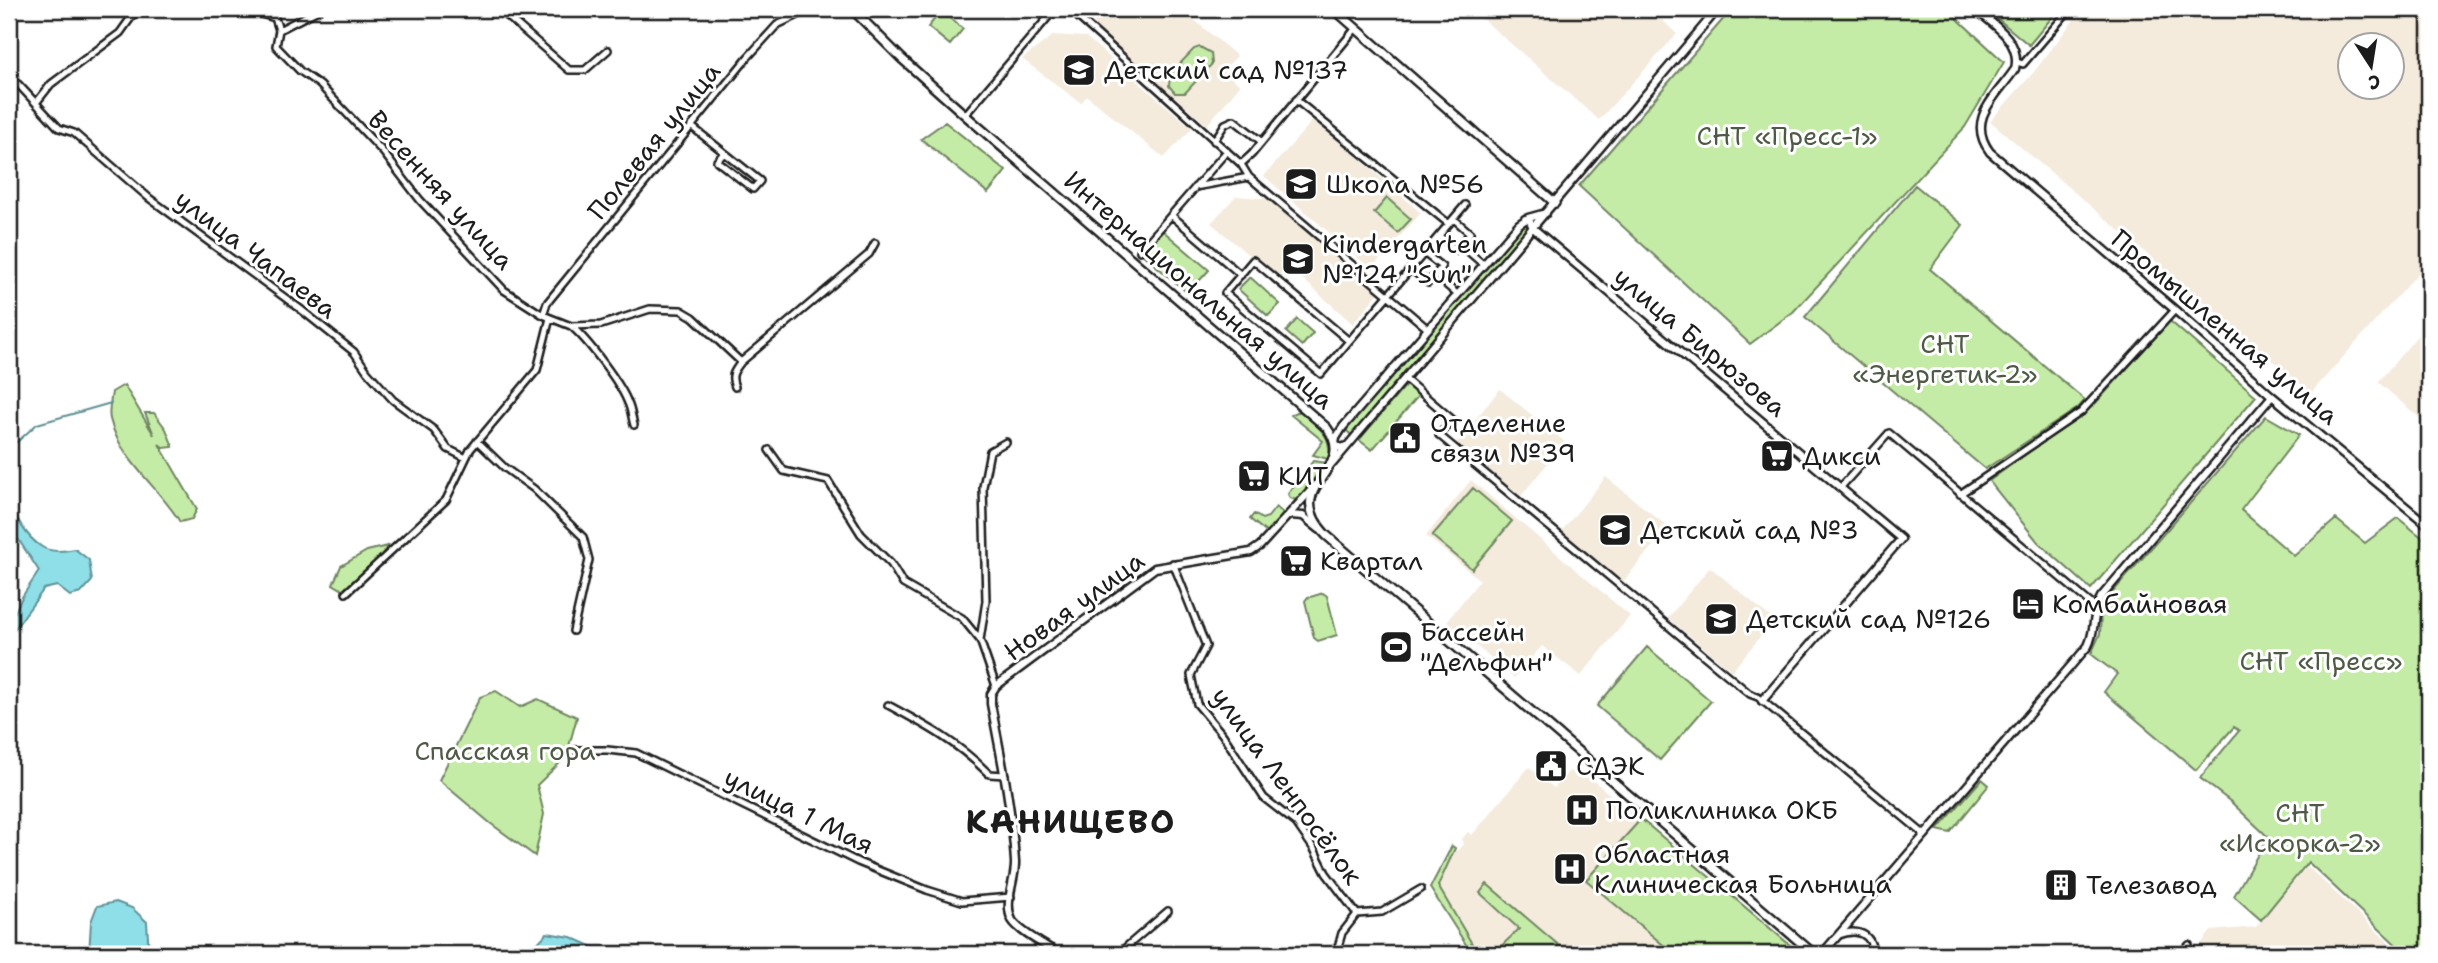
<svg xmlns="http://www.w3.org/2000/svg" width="2438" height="963" font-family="'Shantell Sans',sans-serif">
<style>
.built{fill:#f4ebdd;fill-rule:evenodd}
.green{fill:#c5eca7;stroke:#708462;stroke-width:2}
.water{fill:#8edfe8;stroke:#609196;stroke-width:2}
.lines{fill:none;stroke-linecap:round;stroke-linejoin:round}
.stream{stroke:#609196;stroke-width:2}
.minor-casing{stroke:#1c1c1c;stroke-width:10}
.tertiary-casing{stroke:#1c1c1c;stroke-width:11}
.secondary-casing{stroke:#1c1c1c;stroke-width:12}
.minor{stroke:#fff;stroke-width:5}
.tertiary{stroke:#fff;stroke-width:6}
.secondary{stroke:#fff;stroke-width:7}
.labels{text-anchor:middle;stroke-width:6;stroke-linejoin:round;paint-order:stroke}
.poi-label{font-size:26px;fill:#1c1c1c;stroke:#fff;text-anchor:start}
.park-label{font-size:26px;fill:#4f5a46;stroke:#fff}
.street-label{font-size:26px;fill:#1c1c1c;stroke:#fff}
.district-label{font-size:33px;font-weight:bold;letter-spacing:2px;fill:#1c1c1c;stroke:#fff}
</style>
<rect width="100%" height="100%" fill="#fff"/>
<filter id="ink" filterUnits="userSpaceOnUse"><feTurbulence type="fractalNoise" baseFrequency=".0143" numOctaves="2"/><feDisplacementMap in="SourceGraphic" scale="14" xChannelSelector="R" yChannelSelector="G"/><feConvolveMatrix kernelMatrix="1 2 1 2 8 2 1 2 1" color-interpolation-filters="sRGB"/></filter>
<g filter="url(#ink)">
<!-- built -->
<path class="built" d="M 1093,9 L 1181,9 L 1237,56 L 1223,71 L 1240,85 L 1207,125 L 1095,28 Z
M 1471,9 L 1650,9 L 1677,34 L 1599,120 Z
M 2082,9 L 2429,9 L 2429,261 L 2311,393 L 1990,121 L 2033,73 ZM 2350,46 L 2392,46 L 2392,88 L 2350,88 Z
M 1054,35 L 1086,37 L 1192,128 L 1164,158 L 1087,96 L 1081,103 L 1022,59 Z
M 1314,119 L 1421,213 L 1371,269 L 1264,176 Z
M 1236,196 L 1273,199 L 1379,292 L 1353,324 L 1289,267 L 1276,278 L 1211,223 Z
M 2429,322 L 2429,426 L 2378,382 Z
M 1500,389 L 1565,442 L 1521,496 L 1456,443 Z
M 1606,477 L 1668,527 L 1623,582 L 1561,532 Z
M 1471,480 L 1630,616 L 1581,676 L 1542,646 L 1514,678 L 1447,621 L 1480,580 L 1426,536 Z
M 1710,567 L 1774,620 L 1732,671 L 1668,618 Z
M 1529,767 L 1554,788 L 1569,771 L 1572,773 L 1577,767 L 1797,951 L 1794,954 L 1472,954 L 1430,888 L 1452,846 L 1458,851 L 1464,844 L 1461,840 L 1468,832 L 1472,835 Z
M 2307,866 L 2401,954 L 2193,954 L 2211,931 L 2256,927 Z"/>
<!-- green -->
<path class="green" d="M 1732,9 L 1947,9 L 2004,62 L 1965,127 L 1793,312 L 1750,344 L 1579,186 Z
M 1986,9 L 2059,9 L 2029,45 Z
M 941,11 L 963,29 L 950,45 L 928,27 Z
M 1200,47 L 1211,53 L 1212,64 L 1185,93 L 1175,93 L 1169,86 L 1170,74 L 1194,49 Z
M 945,122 L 1006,171 L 988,193 L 921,139 Z
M 1915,185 L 1963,225 L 1930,269 L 2085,400 L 2078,408 L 1985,469 L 1805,317 Z
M 1387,198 L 1411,219 L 1398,233 L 1374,213 Z
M 1525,221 L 1531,227 L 1353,437 L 1346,430 Z
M 1162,230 L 1209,270 L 1188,293 L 1142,254 Z
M 1250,277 L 1280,304 L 1268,316 L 1238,289 Z
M 1297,319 L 1313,333 L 1302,346 L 1286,332 Z
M 2170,321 L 2256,396 L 2091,589 L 2038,542 L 1989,481 L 2094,405 Z
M 1407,384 L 1419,395 L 1372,450 L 1359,440 Z
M 124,385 L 154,435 L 145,413 L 154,413 L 166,429 L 173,447 L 164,448 L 159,444 L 197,509 L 192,519 L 180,522 C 159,487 120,460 110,419 C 108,411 111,400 112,392 Z
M 1297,412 L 1301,412 C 1316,425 1334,436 1328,459 L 1313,455 L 1323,441 L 1291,415 Z
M 2266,416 L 2299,435 L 2241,510 L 2294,556 L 2336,519 L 2365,543 L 2398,518 L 2429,543 L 2429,954 L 2406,954 L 2308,862 L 2261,920 L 2234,896 L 2268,837 L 2231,802 L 2200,778 L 2239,731 L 2234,727 L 2196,770 L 2104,692 L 2117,674 L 2091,654 L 2100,634 L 2101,609 L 2106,600 Z
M 1313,461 L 1327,463 L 1296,500 L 1290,498 L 1288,494 L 1290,491 Z
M 1473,488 L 1512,521 L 1472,569 L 1432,536 Z
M 1276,507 L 1284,514 L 1267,533 L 1250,519 L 1254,514 L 1262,519 L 1268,517 Z
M 388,546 L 378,559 L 343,590 L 333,584 L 341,566 L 367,551 Z
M 1323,593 L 1327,596 L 1337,635 L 1318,641 L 1314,638 L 1305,601 L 1307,598 Z
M 1647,647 L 1711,701 L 1660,760 L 1597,706 Z
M 496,691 L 520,707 L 538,699 L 577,717 L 566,757 L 537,785 L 544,814 L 535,856 L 490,823 L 439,780 L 480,697 Z
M 1982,779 L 1989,785 L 1950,833 L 1937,830 Z
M 1641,819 L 1797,951 L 1794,954 L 1674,954 L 1586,880 Z
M 1452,846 L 1455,848 L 1438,886 L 1478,954 L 1472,954 L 1430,888 Z
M 1487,884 L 1569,954 L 1493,954 L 1519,929 L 1480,893 Z"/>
<!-- water -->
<path class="water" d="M 9,496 C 12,514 27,538 42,547 C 51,553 65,551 75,549 L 89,560 L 92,581 L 81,593 L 70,596 L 57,586 L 44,589 L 11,634 L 9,650 L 9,625 L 22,597 L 39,571 L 9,525 Z
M 116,902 L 132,908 L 147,922 L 149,954 L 89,954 L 91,922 L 97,906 Z
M 547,933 L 571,937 L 609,954 L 531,954 L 531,950 Z"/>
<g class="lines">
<!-- stream -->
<path class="stream" d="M 9,440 L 17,442 L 37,424 L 111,403"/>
<defs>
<path id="minor" d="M 243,9 L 275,18 L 279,30
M 320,9 L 279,30 L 276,46 L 300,71 L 320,85 L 383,152 L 420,200 L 504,290 L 543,315 L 571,326 L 601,325 L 650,309 L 681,310 L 693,317 L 741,362
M 499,9 L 569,70 L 585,70 L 608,50
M 1069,9 L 1241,164 L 1249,177 L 1428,329
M 2017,62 L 2023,64 L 2070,9
M 18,84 L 59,128 L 74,133 L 149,198 L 299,308 L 354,352 L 367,371 L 393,400 L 434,430 L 448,449 L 466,458
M 1296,100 L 1449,224
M 36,103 L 51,84 L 120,33 L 135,12 L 146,9
M 965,115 L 1055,9
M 691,126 L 760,181 L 753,189 L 717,161 L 724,153
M 1214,141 L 1225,124 L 1234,120 L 1262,142
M 1241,164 L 1252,154 L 1356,28
M 1195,187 L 1249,177
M 1171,215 L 1241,275
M 1454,219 L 1470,233 L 1461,245 L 1484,265
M 1439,236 L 1456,250 L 1461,245
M 1140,251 L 1227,151
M 1424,253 L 1442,267 L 1435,275 L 1458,295
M 1411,269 L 1428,283 L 1435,275
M 543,315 L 547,303 L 748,57 L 777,25 L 811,9
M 571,326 C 587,339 621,384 628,403 C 631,409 632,418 634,425
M 1349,341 L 1253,260 L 1225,293 L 1321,374 L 1465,205
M 1405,379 L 1453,420 L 1439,435 L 1750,694 L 1758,697 L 1925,835
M 735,387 C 730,376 734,371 741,362 L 869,254 L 875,243
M 477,441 L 505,468 L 534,489 L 583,537 L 589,560 L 573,631
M 769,450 L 784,471 L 828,481 L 861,534 L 891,564 L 903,584 L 962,618 L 980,640
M 1841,487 L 1889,433 L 2096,608
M 1960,494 L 2081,412 L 2175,310
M 1173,563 L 1206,646 L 1191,675 L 1197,704 L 1223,735 L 1264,798 L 1296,823 L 1314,849 L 1326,873 L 1357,914
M 346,593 L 446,500 L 470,450 L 537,370 L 550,318
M 996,686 L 980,640 L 986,601 L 983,487 L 990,451 L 1006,442
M 888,705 C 927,726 957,742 989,774 L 1005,775
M 572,750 L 607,750 L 636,753 L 858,862 L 927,890 L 962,901 L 1011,897
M 1839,935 C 1857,928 1872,933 1873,954
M 1042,954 L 1047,947
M 1118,954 L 1168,911
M 1336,954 L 1342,933 L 1357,914 L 1382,912 L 1421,889
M 2181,954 L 2189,945"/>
<path id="tertiary" d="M 1975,9 C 1993,24 2022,41 2015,69 C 1997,96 1965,119 1990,152 L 2175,310 L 2272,396 L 2429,526
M 1525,219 L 1530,221 L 1533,228 L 1901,539 L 1762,701
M 1347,446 L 1340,448 L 1335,444 L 1336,438 L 1343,427 L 1519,224 L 1528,218 L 1546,213
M 1333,463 L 1718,9
M 1290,515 L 1303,516 L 1319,529
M 1059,954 C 1047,946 1019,932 1012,920 C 1003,903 1016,880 1015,862 C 1012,809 1001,756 991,704 L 991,694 L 996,686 L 1155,568 L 1251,552 L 1260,546 L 1314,487
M 1822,954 L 2088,646 C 2096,630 2092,612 2101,597 L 2272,396"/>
<path id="secondary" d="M 852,9 L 901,58 L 965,115 L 1327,428 C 1360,472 1278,483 1326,535 L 1814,954
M 1334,9 L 1555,203"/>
</defs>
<!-- minor casing -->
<use href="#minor" class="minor-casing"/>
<!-- tertiary casing -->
<use href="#tertiary" class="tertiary-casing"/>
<!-- secondary casing -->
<use href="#secondary" class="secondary-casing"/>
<!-- minor -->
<use href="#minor" class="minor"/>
<!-- tertiary -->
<use href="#tertiary" class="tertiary"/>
<!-- secondary -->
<use href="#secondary" class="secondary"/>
</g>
</g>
<!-- icons -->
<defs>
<symbol id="school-square" viewBox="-11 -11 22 22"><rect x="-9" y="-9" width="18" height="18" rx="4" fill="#1c1c1c" stroke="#fff"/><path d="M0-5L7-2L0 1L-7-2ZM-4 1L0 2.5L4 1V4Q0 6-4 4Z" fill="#fff"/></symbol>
<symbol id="civic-square" viewBox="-11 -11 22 22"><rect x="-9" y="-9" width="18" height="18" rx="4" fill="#1c1c1c" stroke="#fff"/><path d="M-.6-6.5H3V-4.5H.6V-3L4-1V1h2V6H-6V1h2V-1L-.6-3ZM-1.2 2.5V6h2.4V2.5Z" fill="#fff"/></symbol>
<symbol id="supermarket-square" viewBox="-11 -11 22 22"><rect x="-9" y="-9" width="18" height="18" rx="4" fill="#1c1c1c" stroke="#fff"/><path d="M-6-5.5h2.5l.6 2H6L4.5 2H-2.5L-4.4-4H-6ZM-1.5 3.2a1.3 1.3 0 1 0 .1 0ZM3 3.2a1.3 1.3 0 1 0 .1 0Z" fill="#fff"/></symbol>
<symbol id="hotel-square" viewBox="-11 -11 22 22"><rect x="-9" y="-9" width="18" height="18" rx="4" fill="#1c1c1c" stroke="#fff"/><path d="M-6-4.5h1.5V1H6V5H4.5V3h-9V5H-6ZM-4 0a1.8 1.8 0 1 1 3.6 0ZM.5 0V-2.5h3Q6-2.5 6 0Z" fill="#fff"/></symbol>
<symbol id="stadium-square" viewBox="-11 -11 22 22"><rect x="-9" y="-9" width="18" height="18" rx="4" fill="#1c1c1c" stroke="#fff"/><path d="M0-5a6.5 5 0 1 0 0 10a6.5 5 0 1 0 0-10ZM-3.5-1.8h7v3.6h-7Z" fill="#fff"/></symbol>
<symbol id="hospital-square" viewBox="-11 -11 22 22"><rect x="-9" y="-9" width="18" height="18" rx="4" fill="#1c1c1c" stroke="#fff"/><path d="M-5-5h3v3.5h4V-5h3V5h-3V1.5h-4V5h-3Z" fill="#fff"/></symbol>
<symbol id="building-square" viewBox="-11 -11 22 22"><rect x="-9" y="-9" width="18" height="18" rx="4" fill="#1c1c1c" stroke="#fff"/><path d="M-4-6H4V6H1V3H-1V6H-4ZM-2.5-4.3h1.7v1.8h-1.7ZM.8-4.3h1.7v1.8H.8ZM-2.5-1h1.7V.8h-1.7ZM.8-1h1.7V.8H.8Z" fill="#fff"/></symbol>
</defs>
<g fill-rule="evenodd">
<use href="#school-square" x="1060" y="51" width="38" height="38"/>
<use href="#school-square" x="1282" y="165" width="38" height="38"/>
<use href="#school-square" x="1279" y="240" width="38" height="38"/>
<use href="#civic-square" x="1386" y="419" width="38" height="38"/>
<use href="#supermarket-square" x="1758" y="437" width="38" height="38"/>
<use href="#supermarket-square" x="1235" y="457" width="38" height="38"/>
<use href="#school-square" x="1596" y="511" width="38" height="38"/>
<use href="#supermarket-square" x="1277" y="542" width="38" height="38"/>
<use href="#hotel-square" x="2009" y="585" width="38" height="38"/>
<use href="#school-square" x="1702" y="600" width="38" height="38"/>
<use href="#stadium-square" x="1377" y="628" width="38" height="38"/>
<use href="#civic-square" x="1532" y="747" width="38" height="38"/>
<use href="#hospital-square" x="1563" y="791" width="38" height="38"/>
<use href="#hospital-square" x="1551" y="850" width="38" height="38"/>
<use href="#building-square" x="2042" y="866" width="38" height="38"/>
</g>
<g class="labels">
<!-- poi labels -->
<g class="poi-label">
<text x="1104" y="79">Детский сад №137</text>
<text x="1326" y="193">Школа №56</text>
<text x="1322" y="253">Kindergarten<tspan x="1322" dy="30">№124 "Sun"</tspan></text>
<text x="1430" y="432">Отделение<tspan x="1430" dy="30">связи №39</tspan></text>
<text x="1802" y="465">Дикси</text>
<text x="1278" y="485">КИТ</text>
<text x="1640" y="539">Детский сад №3</text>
<text x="1320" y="570">Квартал</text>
<text x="2052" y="613">Комбайновая</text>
<text x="1746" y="628">Детский сад №126</text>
<text x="1420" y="641">Бассейн<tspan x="1420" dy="30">"Дельфин"</tspan></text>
<text x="1576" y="775">СДЭК</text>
<text x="1606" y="819">Поликлиника ОКБ</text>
<text x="1594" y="863">Областная<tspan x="1594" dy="30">Клиническая Больница</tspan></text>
<text x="2086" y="894">Телезавод</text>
</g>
<!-- park labels -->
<g class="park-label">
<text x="1787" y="145">СНТ «Пресс-1»</text>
<text x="1945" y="353">СНТ<tspan x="1945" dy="30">«Энергетик-2»</tspan></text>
<text x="2321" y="670">СНТ «Пресс»</text>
<text x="505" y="760">Спасская гора</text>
<text x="2300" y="822">СНТ<tspan x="2300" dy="30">«Искорка-2»</tspan></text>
</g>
<!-- street labels -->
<g class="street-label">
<text transform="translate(654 141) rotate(-51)" y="9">Полевая улица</text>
<text transform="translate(441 190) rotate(48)" y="9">Весенняя улица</text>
<text transform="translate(256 254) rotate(37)" y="9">улица Чапаева</text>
<text transform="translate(1199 290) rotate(41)" y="9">Интернациональная улица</text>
<text transform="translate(2225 327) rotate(40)" y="9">Промышленная улица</text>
<text transform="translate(1700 342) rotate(40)" y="9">улица Бирюзова</text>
<text transform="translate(1074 606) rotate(-36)" y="9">Новая улица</text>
<text transform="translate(1287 786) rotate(54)" y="9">улица Ленпосёлок</text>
<text transform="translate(799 811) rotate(26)" y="9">улица 1 Мая</text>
</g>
<!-- district labels -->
<g class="district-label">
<text x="1071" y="833">КАНИЩЕВО</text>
</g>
</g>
<!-- margin -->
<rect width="2438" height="963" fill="none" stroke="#fff" stroke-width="35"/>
<rect x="18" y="18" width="2403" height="928" fill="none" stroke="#1c1c1c" stroke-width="2.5" filter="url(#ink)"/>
<!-- north arrow -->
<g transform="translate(2371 66) rotate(168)"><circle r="33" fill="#ffffff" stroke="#a4a4a4" stroke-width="2"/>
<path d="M0-5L12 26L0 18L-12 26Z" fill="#1c1c1c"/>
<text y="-10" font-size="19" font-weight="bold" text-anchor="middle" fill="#1c1c1c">С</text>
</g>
</svg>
